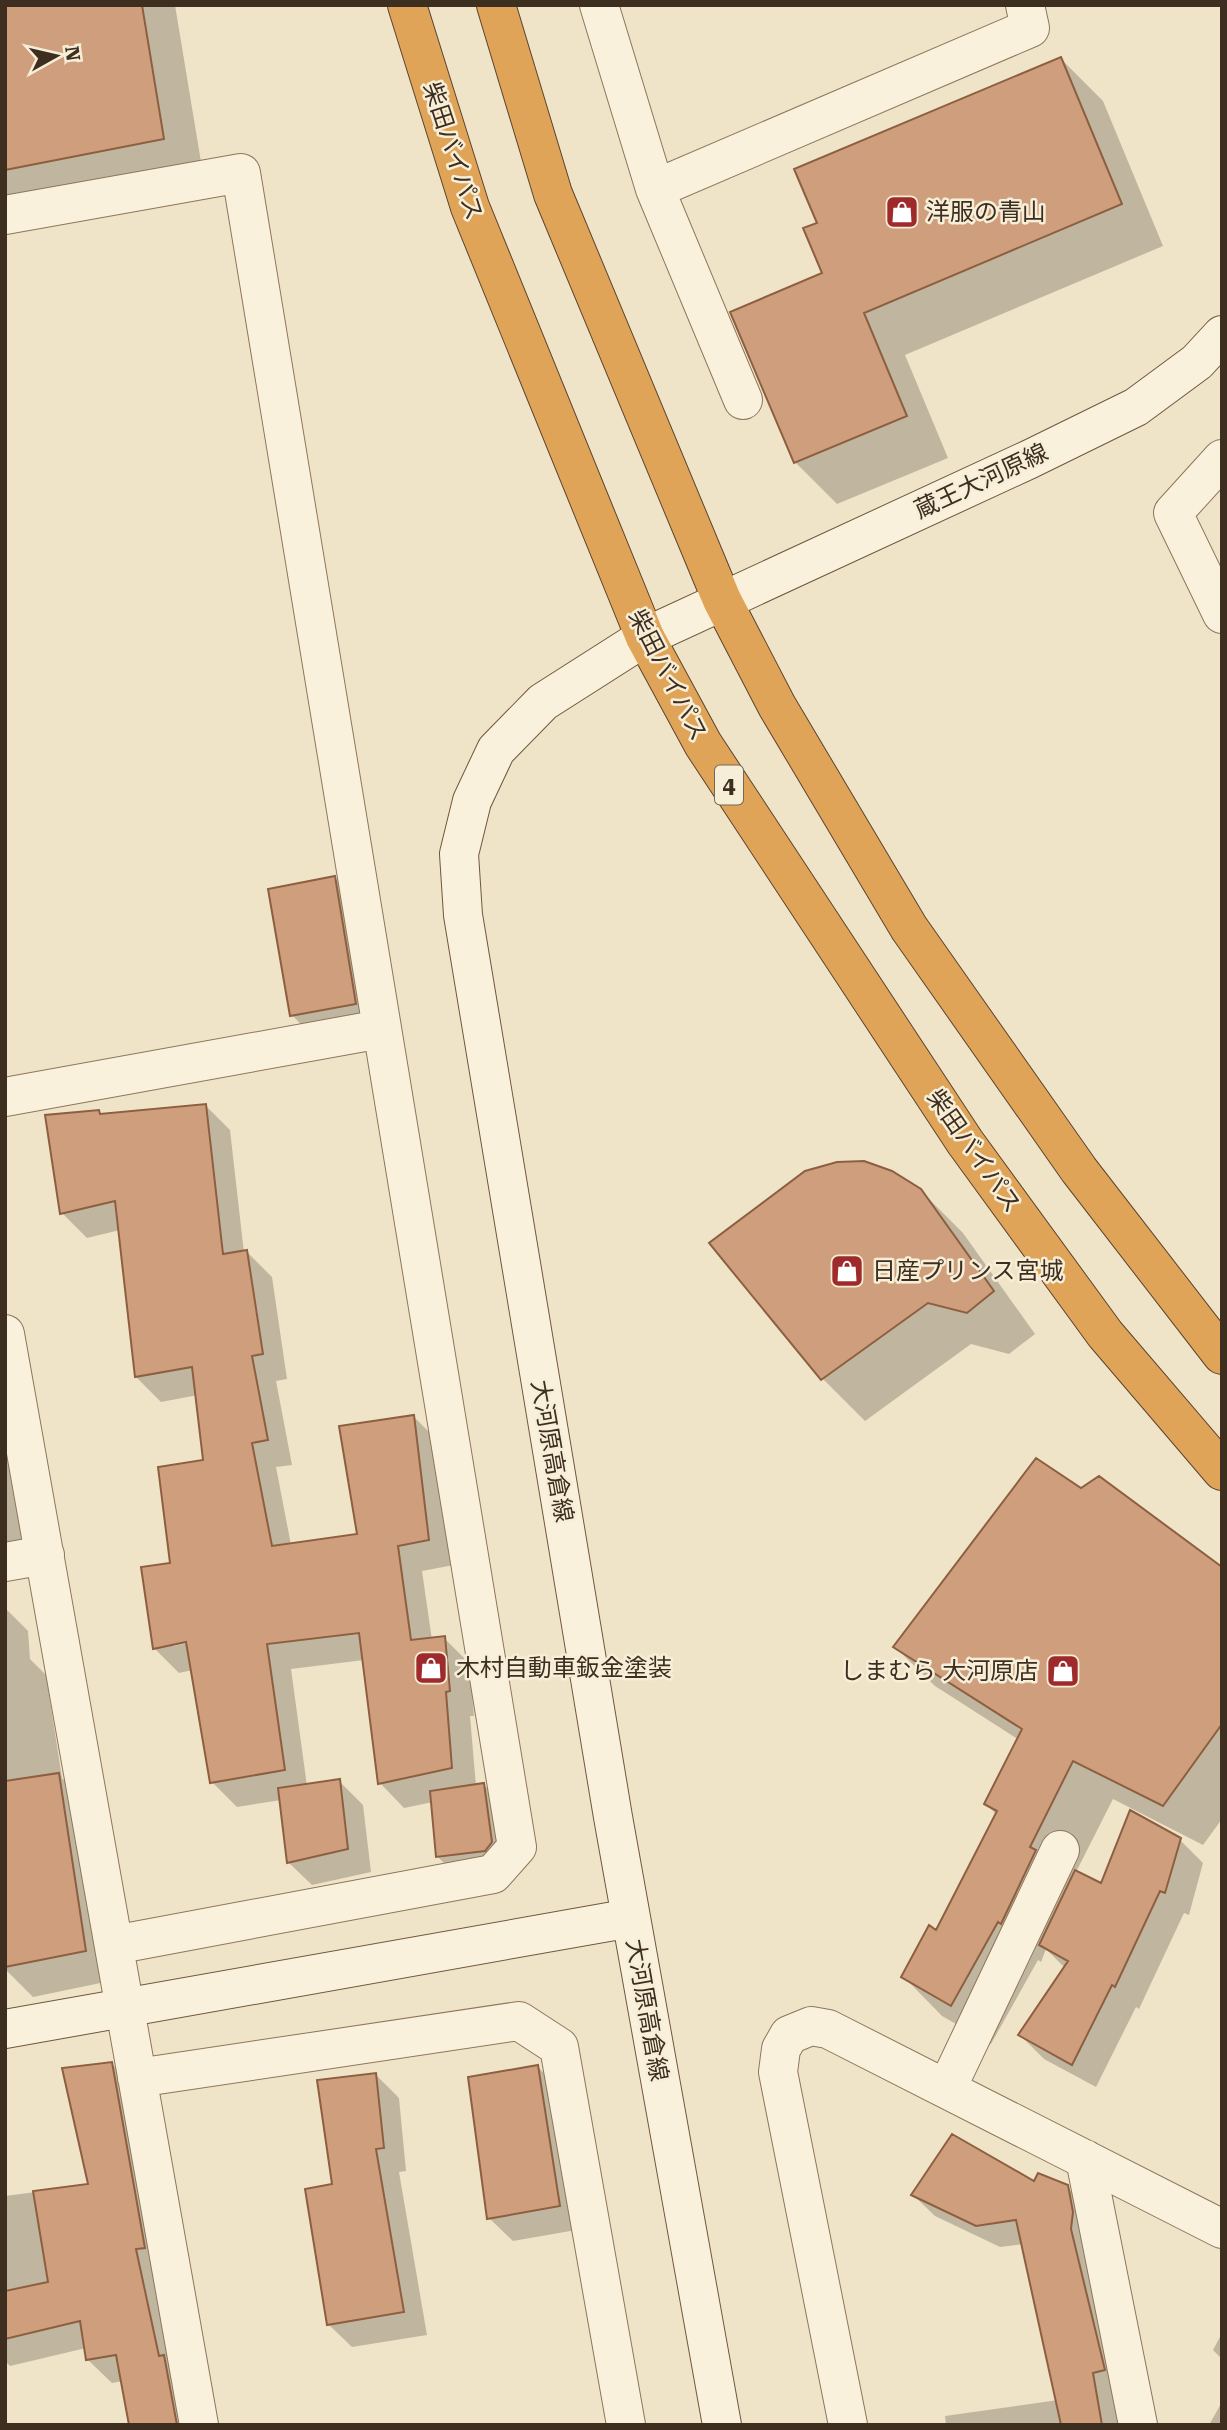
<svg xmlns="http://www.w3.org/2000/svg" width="1227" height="2430" font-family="'Roboto Serif','Noto Sans JP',serif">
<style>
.shadow{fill:#0003;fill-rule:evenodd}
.building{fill:#cf9f7d;stroke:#8d5f41;stroke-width:2}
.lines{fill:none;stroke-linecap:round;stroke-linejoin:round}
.street-casing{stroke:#8d765c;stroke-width:40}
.secondary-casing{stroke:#6f573f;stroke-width:40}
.highway-casing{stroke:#5b4430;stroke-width:40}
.street{stroke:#faf1dc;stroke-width:38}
.secondary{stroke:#faf1dc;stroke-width:38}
.highway{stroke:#e0a458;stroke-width:38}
.labels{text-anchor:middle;stroke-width:5;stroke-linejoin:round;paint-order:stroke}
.shield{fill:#f7eed8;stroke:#756857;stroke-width:2}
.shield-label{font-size:23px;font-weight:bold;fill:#3d2e20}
.street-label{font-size:24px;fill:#3d2e20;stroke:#f7eed8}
.poi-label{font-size:24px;fill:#3d2e20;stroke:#f7eed8;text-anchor:start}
</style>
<rect width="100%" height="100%" fill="#f0e4c8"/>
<!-- shadow -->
<path class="shadow" d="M 5,5 L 175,5 L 204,180 L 5,218 Z
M 1061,59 L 1103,101 L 1163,246 L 905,355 L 948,458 L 837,504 L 795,462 L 824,274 L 819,223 Z
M 334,877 L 358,901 L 378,1028 L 315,1039 L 292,1015 Z
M 205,1105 L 230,1130 L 244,1253 L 247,1252 L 272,1277 L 287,1379 L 276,1381 L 292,1465 L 276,1467 L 291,1545 L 359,1536 L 413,1416 L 438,1441 L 454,1565 L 422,1571 L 432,1640 L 444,1638 L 469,1663 L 474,1716 L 470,1716 L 476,1786 L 484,1785 L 507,1809 L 515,1866 L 461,1880 L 438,1857 L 433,1802 L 404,1808 L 380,1783 L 364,1660 L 291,1669 L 307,1786 L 339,1781 L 363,1805 L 371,1872 L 312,1885 L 288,1862 L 281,1800 L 237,1807 L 212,1782 L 193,1670 L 179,1673 L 154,1648 L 172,1564 L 205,1462 L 198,1395 L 161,1402 L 136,1377 L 120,1230 L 87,1238 L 62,1213 L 98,1111 L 103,1116 ZM 194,1639 L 195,1642 L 173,1646 L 173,1643 Z
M 920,1190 L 963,1233 L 1035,1334 L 1009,1354 L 971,1344 L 865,1421 L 823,1379 L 711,1243 Z
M 5,1332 L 46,1562 L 5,1571 Z
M 1081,1491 L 1222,1570 L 1222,1819 L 1203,1845 L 1113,1799 L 1076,1872 L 1102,1886 L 1180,1840 L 1203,1863 L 1189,1915 L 1184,1913 L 1139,2009 L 1136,2007 L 1096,2087 L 1044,2059 L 1020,2035 L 1065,1968 L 1046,1949 L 1041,1962 L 1038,1960 L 991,2044 L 942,2016 L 903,1976 L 937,1932 L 997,1815 L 986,1804 L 1019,1740 L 935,1686 L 895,1647 Z
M 5,1608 L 28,1631 L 30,1659 L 46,1675 L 62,1778 L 88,1805 L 115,1980 L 33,1997 L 5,1969 Z
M 112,2064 L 135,2087 L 195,2425 L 131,2425 L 123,2381 L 112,2383 L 88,2360 L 86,2348 L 10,2366 L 5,2361 L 5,2196 L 90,2185 Z
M 538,2067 L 561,2091 L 582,2229 L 513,2241 L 489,2218 Z
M 376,2075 L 399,2098 L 406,2171 L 399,2172 L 427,2335 L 352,2347 L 328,2324 L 334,2185 Z
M 1035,2184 L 1067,2187 L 1089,2209 L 1119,2425 L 946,2425 L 945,2416 L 1058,2400 L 1023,2244 L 1000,2247 L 935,2216 L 913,2195 Z
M 1222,2333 L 1222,2359 L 1213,2350 Z
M 1222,2402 L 1222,2425 L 1209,2425 Z"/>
<!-- building -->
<path class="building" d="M 5,5 L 142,5 L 164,139 L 5,170 Z
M 1061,57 L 1122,204 L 864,313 L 907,416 L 794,463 L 730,312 L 822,273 L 803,228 L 817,223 L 794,169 Z
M 335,876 L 356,1004 L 290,1016 L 268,889 Z
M 206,1104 L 223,1254 L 247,1250 L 263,1354 L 252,1356 L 268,1440 L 252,1443 L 272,1546 L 357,1534 L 339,1426 L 414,1415 L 429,1540 L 398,1546 L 411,1640 L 445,1636 L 450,1691 L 446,1692 L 452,1768 L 378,1784 L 359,1633 L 267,1644 L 285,1770 L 210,1783 L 186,1642 L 153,1649 L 141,1567 L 170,1563 L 158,1467 L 203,1460 L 192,1367 L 135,1377 L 115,1201 L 60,1214 L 45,1115 L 99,1110 L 100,1114 Z
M 864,1161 L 892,1171 L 921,1189 L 994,1291 L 967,1313 L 928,1303 L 821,1380 L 709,1243 L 805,1171 L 837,1162 Z
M 1036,1458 L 1081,1488 L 1099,1476 L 1222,1567 L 1222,1724 L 1163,1806 L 1073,1761 L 1030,1847 L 1036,1850 L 1001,1924 L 998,1922 L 951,2006 L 901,1977 L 929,1925 L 936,1930 L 997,1811 L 984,1804 L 1022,1729 L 893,1647 Z
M 59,1773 L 86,1951 L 5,1967 L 5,1781 Z
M 340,1779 L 348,1849 L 287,1863 L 278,1788 Z
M 484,1783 L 492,1842 L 485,1851 L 436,1857 L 430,1791 Z
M 1130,1810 L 1181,1838 L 1165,1893 L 1160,1891 L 1115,1987 L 1112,1985 L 1072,2065 L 1018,2035 L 1068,1961 L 1039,1945 L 1075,1870 L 1101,1883 Z
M 112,2062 L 145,2248 L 136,2249 L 159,2356 L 164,2355 L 177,2425 L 129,2425 L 116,2355 L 86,2360 L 80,2321 L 5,2339 L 5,2291 L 48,2282 L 33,2191 L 88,2184 L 62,2068 Z
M 538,2065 L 560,2206 L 487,2219 L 468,2077 Z
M 376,2073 L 384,2148 L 376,2149 L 404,2312 L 327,2325 L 305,2189 L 332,2184 L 317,2080 Z
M 952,2134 L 1034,2181 L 1038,2173 L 1068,2185 L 1073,2212 L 1071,2229 L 1105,2370 L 1093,2373 L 1102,2425 L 1061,2425 L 1016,2220 L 976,2226 L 911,2195 Z"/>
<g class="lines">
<defs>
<path id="street" d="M 599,5 L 655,189 L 743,400
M 655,189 L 1030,28 L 1025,5
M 5,215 L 241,173 L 517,1847 L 493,1874 L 114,1945
M 1222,459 L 1173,513 L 1222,614
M 5,1097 L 381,1029
M 5,1334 L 199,2425
M 5,1562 L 45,1555
M 137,2078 L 519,2021 L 559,2047 L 626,2425
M 947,2088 L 1060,1850
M 1085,2159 L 1138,2425
M 848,2425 L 778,2072 L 781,2049 L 789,2035 L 811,2026 L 828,2029 L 1222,2229"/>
<path id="secondary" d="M 5,2029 L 631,1918
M 722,2425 L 613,1817 L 463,915 L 459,854 L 472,801 L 496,750 L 543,702 L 645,637 L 1030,459 L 1136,407 L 1197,362 L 1222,335"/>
<path id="highway" d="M 407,5 L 470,207 L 645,637 L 703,744 L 965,1142 L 1105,1334 L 1222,1471
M 496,5 L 553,194 L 722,600 L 777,706 L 909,928 L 1079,1170 L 1222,1355"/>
</defs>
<!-- street casing -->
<use href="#street" class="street-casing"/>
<!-- secondary casing -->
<use href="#secondary" class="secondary-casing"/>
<!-- highway casing -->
<use href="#highway" class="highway-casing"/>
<!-- street -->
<use href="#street" class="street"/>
<!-- secondary -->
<use href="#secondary" class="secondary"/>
<!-- highway -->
<use href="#highway" class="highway"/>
</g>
<!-- icons -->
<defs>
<symbol id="shop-square" viewBox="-11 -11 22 22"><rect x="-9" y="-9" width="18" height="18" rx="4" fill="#9e2a2b" stroke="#f7eed8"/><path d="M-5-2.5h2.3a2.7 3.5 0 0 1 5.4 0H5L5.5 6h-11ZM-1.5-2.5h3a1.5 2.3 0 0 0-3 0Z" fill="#fff"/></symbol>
</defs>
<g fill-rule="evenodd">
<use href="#shop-square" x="883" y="193" width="38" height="38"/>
<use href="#shop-square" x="828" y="1252" width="38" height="38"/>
<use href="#shop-square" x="412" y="1649" width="38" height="38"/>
<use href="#shop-square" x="1044" y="1652" width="38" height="38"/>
</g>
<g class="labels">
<!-- shield labels -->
<rect class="shield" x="715" y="765.5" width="28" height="39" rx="5"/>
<g class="shield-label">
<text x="729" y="793">4</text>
</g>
<!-- street labels -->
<g class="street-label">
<text transform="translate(453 151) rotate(72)" y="8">柴田バイパス</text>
<text transform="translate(981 481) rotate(-25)" y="8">蔵王大河原線</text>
<text transform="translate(668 675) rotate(63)" y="8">柴田バイパス</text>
<text transform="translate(974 1151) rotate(55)" y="8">柴田バイパス</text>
<text transform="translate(552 1451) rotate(80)" y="8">大河原高倉線</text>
<text transform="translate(647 2010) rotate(80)" y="8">大河原高倉線</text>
</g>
<!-- poi labels -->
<g class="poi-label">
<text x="926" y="220">洋服の青山</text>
<text x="872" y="1279">日産プリンス宮城</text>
<text x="456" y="1676">木村自動車鈑金塗装</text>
<text x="1038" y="1679" text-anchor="end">しまむら 大河原店</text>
</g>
</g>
<!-- border -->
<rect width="1227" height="2430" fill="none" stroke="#3d2e20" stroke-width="14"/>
<!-- north arrow -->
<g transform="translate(56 56) rotate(82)" stroke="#f7eed8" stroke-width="5" paint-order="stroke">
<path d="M0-5L12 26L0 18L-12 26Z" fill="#3d2e20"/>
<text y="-10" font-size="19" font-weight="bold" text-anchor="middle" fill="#3d2e20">N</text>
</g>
</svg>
